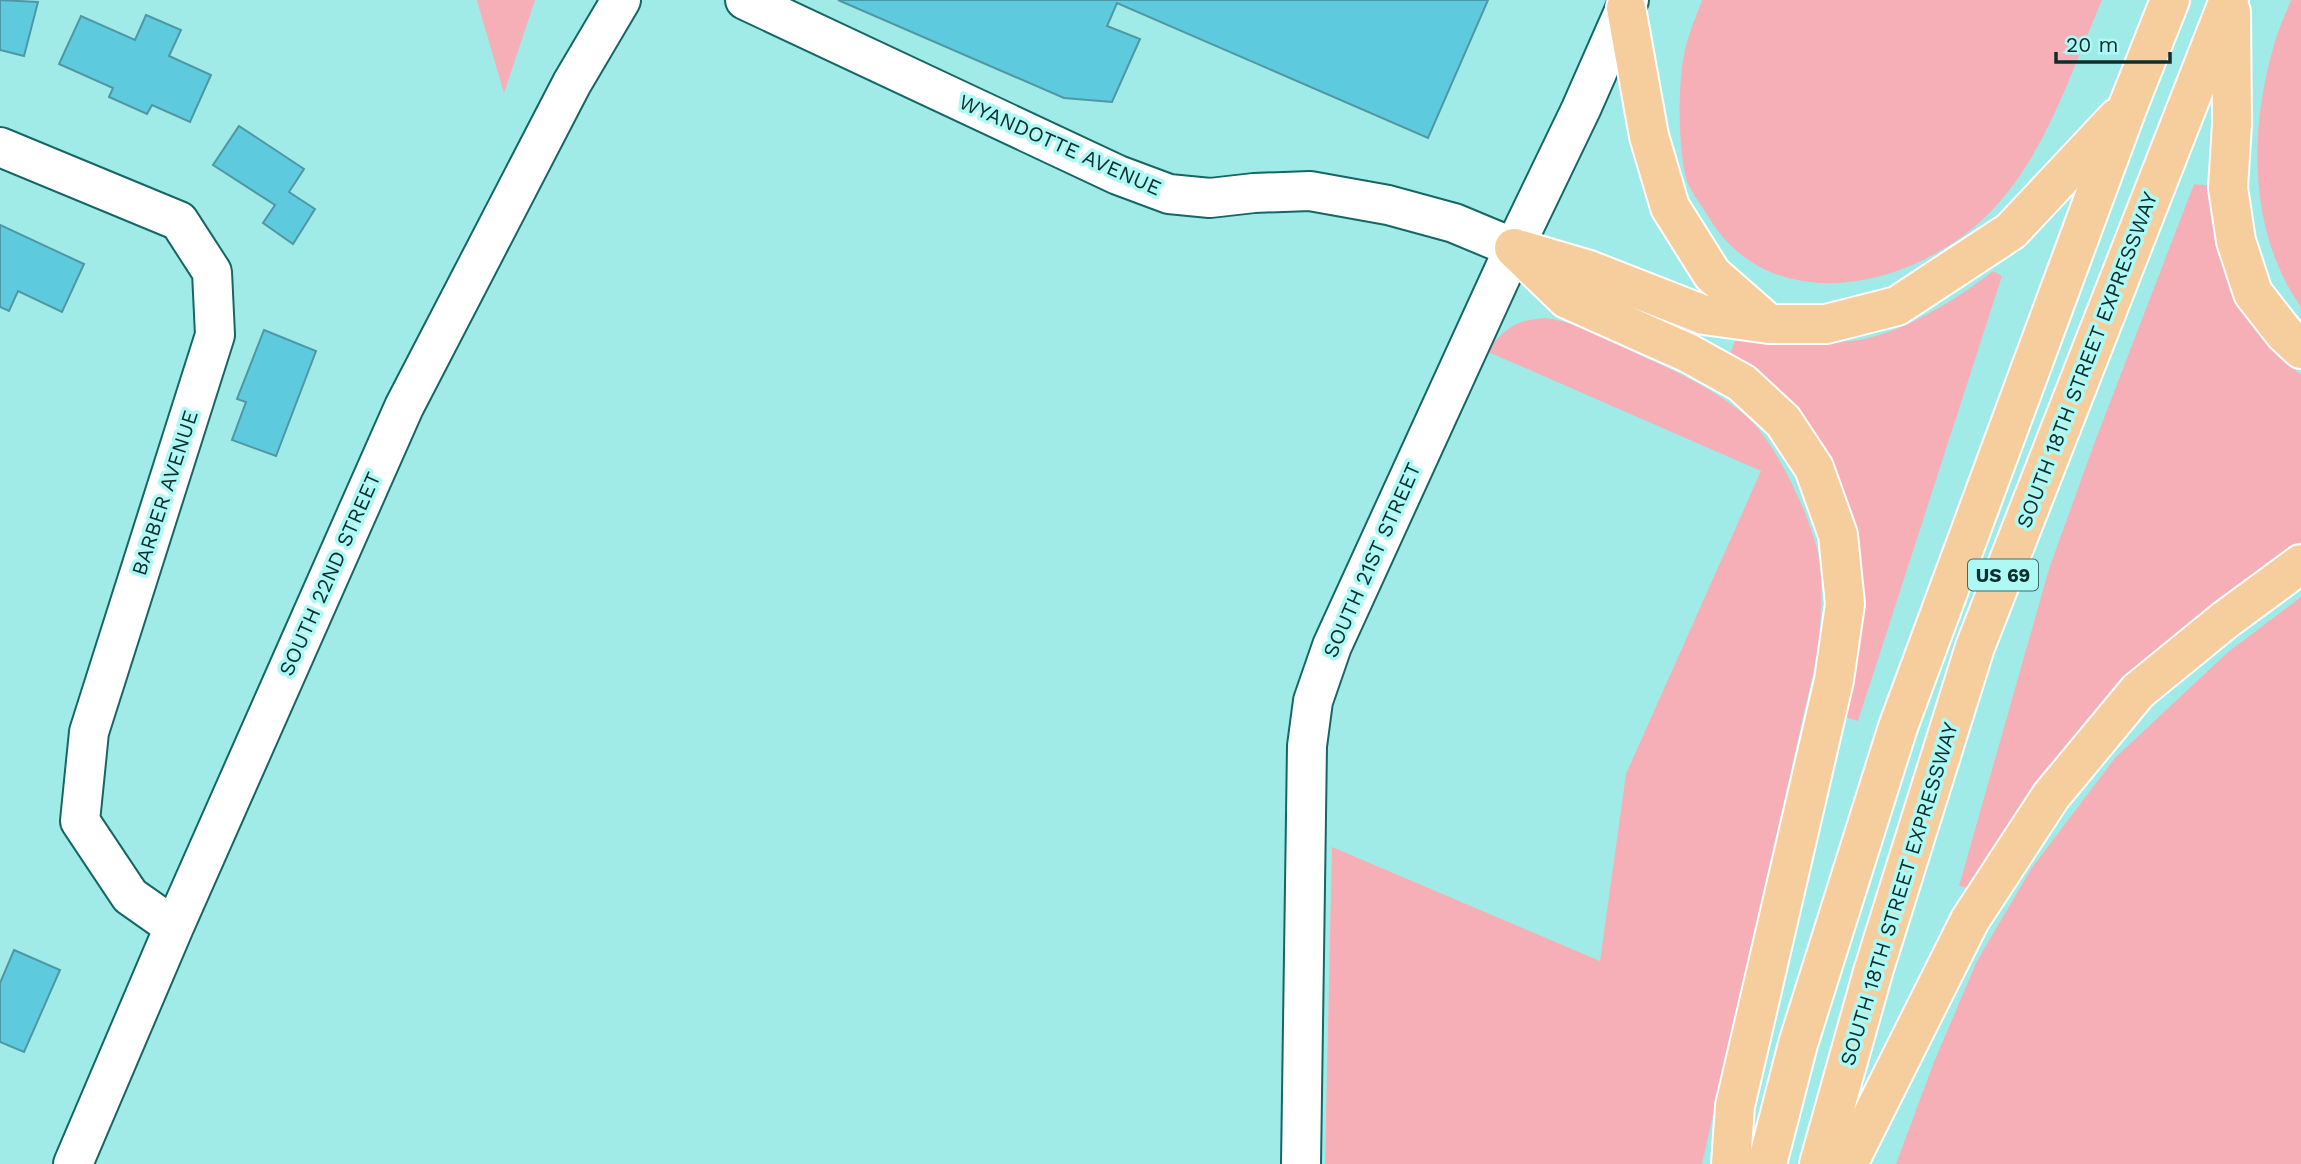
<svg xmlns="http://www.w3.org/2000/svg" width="2301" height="1164" font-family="'Work Sans',sans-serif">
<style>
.green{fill:#f7afb7}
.building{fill:#5dcade;stroke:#4f97a4;stroke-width:2}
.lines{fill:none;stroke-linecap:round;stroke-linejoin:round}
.minor-casing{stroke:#146764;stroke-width:42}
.motorway-casing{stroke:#fff;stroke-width:42}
.minor{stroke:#fff;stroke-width:38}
.motorway{stroke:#f6ce9e;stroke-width:38}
.labels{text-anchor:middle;stroke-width:7;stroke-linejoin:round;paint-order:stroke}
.shield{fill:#adf9f5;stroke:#3e6b69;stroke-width:2}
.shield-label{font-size:19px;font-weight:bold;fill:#0e2e2d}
.street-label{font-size:21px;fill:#0e2e2d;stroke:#adf9f5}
</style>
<rect width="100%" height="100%" fill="#a0ebe7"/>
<!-- green -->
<path class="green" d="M 477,0 L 535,0 L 504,93 L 479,8 Z
M 1702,0 L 2102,0 C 2068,78 2041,172 1973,228 C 1894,293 1764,315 1706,213 C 1700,203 1691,192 1687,181 C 1678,151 1678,92 1683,60 C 1686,40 1695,19 1702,0 Z
M 2291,0 L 2301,0 L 2301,307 C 2248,232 2249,130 2274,45 C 2278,30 2285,15 2291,0 Z
M 2194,184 L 2212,186 L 2248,317 L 2275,353 L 2301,375 L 2301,546 L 2172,638 L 2148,660 L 1973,889 L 1959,886 L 2049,569 L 2094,444 Z
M 1993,271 L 2002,276 L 1858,721 L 1842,716 L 1860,572 L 1730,355 L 1735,340 C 1778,344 1821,347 1864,339 C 1907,330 1959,298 1993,271 Z
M 1546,318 C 1581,323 1613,342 1644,357 C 1680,373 1715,390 1745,415 C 1774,439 1806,508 1816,545 C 1825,579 1821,616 1818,651 L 1702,1164 L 1325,1164 L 1332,847 L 1600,961 L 1626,774 L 1761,471 L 1486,351 C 1507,327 1515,320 1546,318 Z
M 2301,597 L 2301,1164 L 1896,1164 L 1934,1062 L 1977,961 L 2031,869 L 2115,758 L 2228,652 Z"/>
<!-- building -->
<path class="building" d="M 0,0 L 38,2 L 24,56 L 0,50 Z
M 838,0 L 1488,0 L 1428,138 L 1117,3 L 1107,26 L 1140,39 L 1112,102 L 1064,98 Z
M 146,15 L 181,30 L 169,56 L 211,75 L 190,122 L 152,105 L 147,114 L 109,97 L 113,88 L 59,64 L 81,16 L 135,40 Z
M 239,126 L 304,169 L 289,192 L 315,209 L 293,244 L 263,223 L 275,205 L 213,165 Z
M 0,225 L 84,264 L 62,312 L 18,291 L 9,311 L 0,307 Z
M 264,330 L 316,351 L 276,456 L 232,440 L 246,402 L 237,399 Z
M 14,950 L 60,970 L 24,1052 L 0,1042 L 0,983 Z"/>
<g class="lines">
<defs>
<path id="minor" d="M 745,0 L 1118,175 L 1169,194 L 1210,198 L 1254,193 L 1310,191 L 1388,205 L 1454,223 L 1514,248
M 0,147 L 179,221 L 212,272 L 215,335 L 89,732 L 80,821 L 130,896 L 174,927
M 73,1164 L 174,927 L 404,407 L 572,83 L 621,0
M 1301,1164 L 1307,746 L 1313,701 L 1332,646 L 1514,248 L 1581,109 L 1629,0"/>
<path id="motorway" d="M 1626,8 L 1649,136 L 1670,207 L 1712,274 L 1769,324
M 2231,12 L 2232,124 L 2228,188 L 2236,241 L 2253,293 L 2285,334 L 2301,349
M 1514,248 L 1567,299 L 1688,353 L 1742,383 L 1783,421 L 1814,468 L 1838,535 L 1845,604 L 1834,680 L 1735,1106 L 1731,1164
M 1521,250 L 1589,270 L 1704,315 L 1769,324 L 1826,324 L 1897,306 L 2011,231 L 2117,118
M 1767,1164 L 1798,1044 L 1898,727 L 2128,106 L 2170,0
M 1819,1164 L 1873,972 L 1975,647 L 2229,0
M 1848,1164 L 1970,920 L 2051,796 L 2138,691 L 2225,620 L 2301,564"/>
</defs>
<!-- minor casing -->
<use href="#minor" class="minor-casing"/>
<!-- motorway casing -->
<use href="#motorway" class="motorway-casing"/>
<!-- minor -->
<use href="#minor" class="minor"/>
<!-- motorway -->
<use href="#motorway" class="motorway"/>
</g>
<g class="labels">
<!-- shield labels -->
<rect class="shield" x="1968" y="559.5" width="70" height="31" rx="5"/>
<g class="shield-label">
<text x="2003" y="582">US 69</text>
</g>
<!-- street labels -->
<g class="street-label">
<text transform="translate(1060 145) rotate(24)" y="7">WYANDOTTE AVENUE</text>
<text transform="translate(2087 360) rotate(-69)" y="7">SOUTH 18TH STREET EXPRESSWAY</text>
<text transform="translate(165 493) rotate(-72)" y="7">BARBER AVENUE</text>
<text transform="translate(1372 560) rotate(-66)" y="7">SOUTH 21ST STREET</text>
<text transform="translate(330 574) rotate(-66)" y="7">SOUTH 22ND STREET</text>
<text transform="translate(1899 894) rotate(-73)" y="7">SOUTH 18TH STREET EXPRESSWAY</text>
</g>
</g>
<!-- scale -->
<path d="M2056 52v10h114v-10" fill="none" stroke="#0e2e2d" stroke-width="3.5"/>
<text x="2066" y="52" font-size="21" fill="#0e2e2d" stroke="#adf9f5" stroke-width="5" paint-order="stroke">20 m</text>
</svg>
